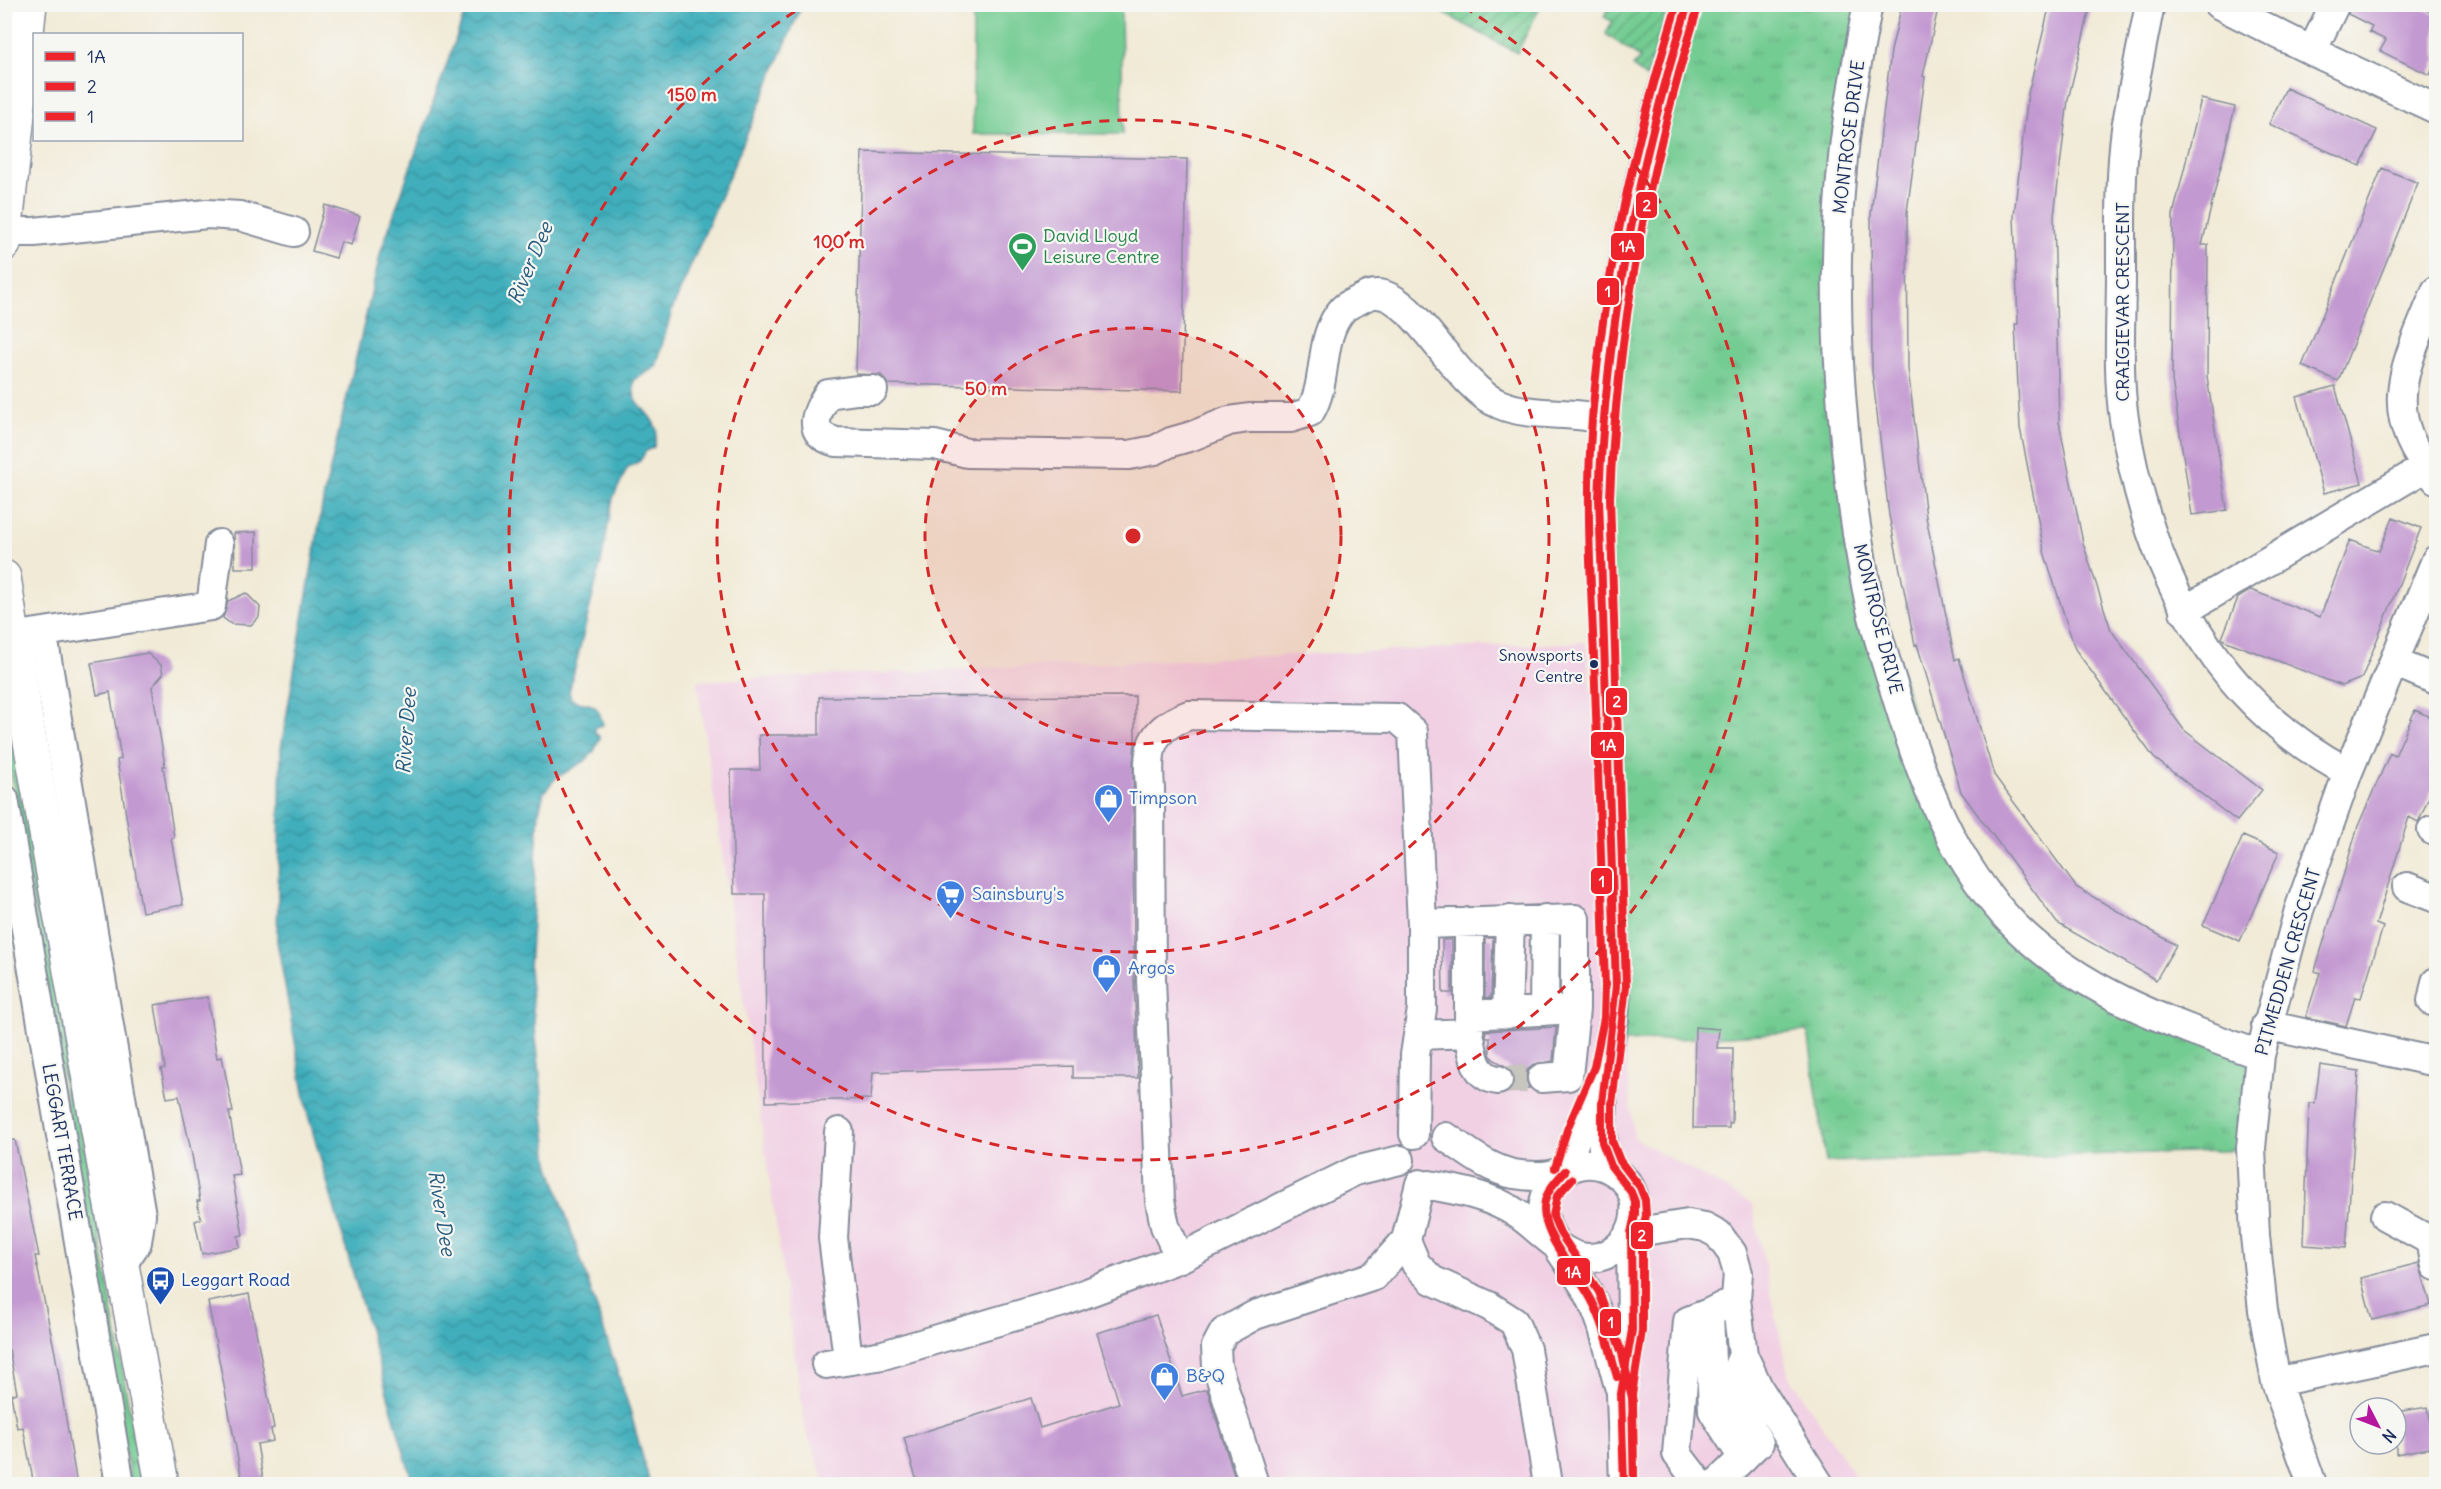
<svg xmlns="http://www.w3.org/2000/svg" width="2441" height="1489" font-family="Delius,sans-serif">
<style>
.built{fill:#f1d0e4}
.grass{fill:url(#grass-tufts);stroke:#477e78;stroke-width:1.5}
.garden{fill:url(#garden-furrows);stroke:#477e78;stroke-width:1.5}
.pitch{fill:#73cc92;stroke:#477e78;stroke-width:1.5}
.water{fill:url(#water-waves);stroke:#2e6f8c;stroke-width:1.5}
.building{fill:#c399d1}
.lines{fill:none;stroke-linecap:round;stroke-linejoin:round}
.minor-tunnel{stroke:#c6c5be;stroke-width:28;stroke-dasharray:28 14;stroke-linecap:butt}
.minor-casing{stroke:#868c9a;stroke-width:32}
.major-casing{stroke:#868c9a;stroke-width:36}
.minor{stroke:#fff;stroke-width:28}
.major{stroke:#fff;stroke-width:33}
.bus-1-casing{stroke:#f6f6f2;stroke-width:12}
.bus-2-casing{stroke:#f6f6f2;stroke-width:12}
.bus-3-casing{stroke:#f6f6f2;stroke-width:12}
.bus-1{stroke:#ee232c;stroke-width:8}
.bus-2{stroke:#ee232c;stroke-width:8}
.bus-3{stroke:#ee232c;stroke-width:8}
.ring{fill:none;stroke:#d62828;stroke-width:3;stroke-dasharray:10 8}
.bus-dot{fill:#1b2f5e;stroke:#f6f6f2;stroke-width:2}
.labels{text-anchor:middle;stroke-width:4.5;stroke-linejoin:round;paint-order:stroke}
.bus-label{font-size:16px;fill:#1b2f5e;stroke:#f6f6f2;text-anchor:end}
.street-label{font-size:18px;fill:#1b2f5e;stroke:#f6f6f2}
.leisure-label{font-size:18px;fill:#27864d;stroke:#f6f6f2;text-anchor:start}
.shop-label{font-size:18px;fill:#366cbe;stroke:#f6f6f2;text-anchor:start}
.transit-label{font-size:18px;fill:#164399;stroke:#f6f6f2;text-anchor:start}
.water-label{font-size:20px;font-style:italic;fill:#285c7f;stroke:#f6f6f2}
.centre{fill:#d62828;stroke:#f6f6f2;stroke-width:3}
.ring-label{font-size:18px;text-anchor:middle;font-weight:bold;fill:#d62828;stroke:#f6f6f2;stroke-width:4.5;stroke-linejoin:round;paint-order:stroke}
.line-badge{stroke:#f6f6f2;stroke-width:2}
.badge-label{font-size:16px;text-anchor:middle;font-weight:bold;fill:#fff}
</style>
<defs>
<pattern id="grass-tufts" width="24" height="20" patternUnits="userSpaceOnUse" patternTransform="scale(1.5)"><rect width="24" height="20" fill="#73cc92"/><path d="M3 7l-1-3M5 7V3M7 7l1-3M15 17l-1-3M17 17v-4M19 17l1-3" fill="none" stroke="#5ea67a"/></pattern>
<pattern id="garden-furrows" width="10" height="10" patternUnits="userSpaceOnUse" patternTransform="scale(1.5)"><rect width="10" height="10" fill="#73cc92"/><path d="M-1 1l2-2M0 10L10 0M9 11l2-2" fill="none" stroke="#5ea67a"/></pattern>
<pattern id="water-waves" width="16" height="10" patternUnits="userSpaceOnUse" patternTransform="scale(1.5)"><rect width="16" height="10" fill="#40afbb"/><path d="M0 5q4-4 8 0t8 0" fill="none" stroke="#358f9b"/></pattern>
</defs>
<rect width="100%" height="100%" fill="#f6f6f2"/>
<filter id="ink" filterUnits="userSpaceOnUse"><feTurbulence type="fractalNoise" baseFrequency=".0167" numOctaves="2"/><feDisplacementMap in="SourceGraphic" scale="12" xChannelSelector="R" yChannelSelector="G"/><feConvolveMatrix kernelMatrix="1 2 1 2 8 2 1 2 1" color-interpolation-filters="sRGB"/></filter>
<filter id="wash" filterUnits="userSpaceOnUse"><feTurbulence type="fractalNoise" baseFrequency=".008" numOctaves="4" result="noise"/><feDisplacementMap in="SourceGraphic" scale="24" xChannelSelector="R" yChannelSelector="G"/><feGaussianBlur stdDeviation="1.35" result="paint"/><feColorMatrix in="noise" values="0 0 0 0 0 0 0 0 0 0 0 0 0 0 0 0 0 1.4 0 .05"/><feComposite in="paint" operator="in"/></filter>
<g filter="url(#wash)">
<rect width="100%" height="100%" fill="#f1ead6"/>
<!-- built -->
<path class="built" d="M 1586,642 L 1634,1138 L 1752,1204 L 1788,1374 L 1860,1484 L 826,1484 L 806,1431 L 697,681 Z"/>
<!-- grass -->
<path class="grass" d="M 1688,5 L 1868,5 L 1843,160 L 1851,492 L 1944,825 L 2053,959 L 2260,1055 L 2251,1148 L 2225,1151 L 1826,1162 L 1808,1031 L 1610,1043 L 1602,419 Z
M 13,736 L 15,739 L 142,1484 L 131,1484 L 6,742 L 7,737 Z"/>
<!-- garden -->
<path class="garden" d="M 1664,4 L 1668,6 L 1646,78 L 1633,67 L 1640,58 L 1606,34 L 1612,21 L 1604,17 L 1610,5 Z
M 1429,5 L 1541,5 L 1517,53 Z"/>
<!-- pitch -->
<path class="pitch" d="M 973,5 L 1121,5 L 1123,134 L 973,134 Z"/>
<!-- water -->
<path class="water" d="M 468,4 L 802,5 L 672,310 L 656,367 L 634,380 C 630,408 648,406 656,428 C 658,433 655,441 654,447 L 646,451 L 640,461 L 628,467 L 613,498 L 602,558 L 569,692 L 571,699 C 586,708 597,696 603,725 L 595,727 L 595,732 L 600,738 L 594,751 L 585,761 L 556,778 L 544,792 L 539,811 L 529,969 L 549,1163 L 630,1410 L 650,1484 L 413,1484 L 308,1115 L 277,941 L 281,748 L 324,495 L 381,251 Z"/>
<g id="blocks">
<!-- building -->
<path class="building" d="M 1902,4 L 1939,4 L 1923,76 L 1925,77 L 1907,212 L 1908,369 L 1926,517 L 1955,660 L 1959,658 L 1994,775 L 2076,887 L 2176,945 L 2156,980 L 2057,923 L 1961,792 L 1917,644 L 1915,645 L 1889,515 L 1872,371 L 1871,214 L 1891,51 Z
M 2050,4 L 2091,4 L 2068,100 L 2054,216 L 2059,422 L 2083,543 L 2111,630 L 2184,730 L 2262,790 L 2237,821 L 2154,758 L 2075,649 L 2045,555 L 2020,428 L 2015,324 L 2018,324 L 2014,215 L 2028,94 Z
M 2351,4 L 2415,4 L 2436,15 L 2436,60 L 2430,75 L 2380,51 L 2386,40 L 2369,32 L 2372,26 L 2348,14 Z
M 2286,88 L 2377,130 L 2360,166 L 2269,124 Z
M 2201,99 L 2235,107 L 2202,245 L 2208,245 L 2207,376 L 2227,510 L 2192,515 L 2172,380 L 2173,215 Z
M 862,152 L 1187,159 L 1182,391 L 888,384 L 881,375 L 856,374 Z
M 2382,168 L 2418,183 L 2338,381 L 2302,366 Z
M 325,205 L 360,216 L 351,245 L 341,242 L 336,258 L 312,251 Z
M 2335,386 L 2362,483 L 2324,493 L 2297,397 Z
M 2393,517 L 2421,528 L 2362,678 L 2342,686 L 2224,640 L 2222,638 L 2238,598 L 2251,590 L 2320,617 L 2350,540 L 2379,551 Z
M 256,532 L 256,568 L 235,568 L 234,533 Z
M 246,593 L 260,607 L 259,617 L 251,625 L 231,624 L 223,618 L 228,601 Z
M 147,653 L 161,665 L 163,674 L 152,687 L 165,766 L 163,766 L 174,837 L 171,838 L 183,905 L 142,912 L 117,760 L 121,759 L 110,692 L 97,695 L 91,663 Z
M 1135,696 L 1135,744 L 1133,763 L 1134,979 L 1138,1078 L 1073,1078 L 1073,1066 L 873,1072 L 871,1099 L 766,1102 L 765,894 L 734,894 L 731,770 L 760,770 L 759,735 L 819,735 L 819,697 Z
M 2415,710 L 2436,720 L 2436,781 L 2419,820 L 2418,822 L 2409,817 L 2376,924 L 2383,927 L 2361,998 L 2355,997 L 2346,1026 L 2306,1017 L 2320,973 L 2315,971 L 2358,826 L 2390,753 L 2395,756 Z
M 2243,836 L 2279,852 L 2240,941 L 2203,925 Z
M 1485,938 L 1493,938 L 1491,997 L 1485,998 Z
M 1442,940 L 1452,940 L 1452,993 L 1443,993 Z
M 207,997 L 217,1058 L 222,1057 L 233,1112 L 229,1112 L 240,1175 L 232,1176 L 243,1235 L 238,1236 L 240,1247 L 202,1254 L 195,1221 L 201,1219 L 197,1201 L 200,1201 L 192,1155 L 179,1096 L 167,1098 L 161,1069 L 165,1068 L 155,1005 Z
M 1556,1027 L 1553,1061 L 1532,1065 L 1527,1070 L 1526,1079 L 1529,1088 L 1512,1088 L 1514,1075 L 1509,1068 L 1493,1059 L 1490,1054 L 1490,1038 L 1487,1038 L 1485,1031 Z
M 1695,1027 L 1719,1029 L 1717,1048 L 1733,1048 L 1732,1123 L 1729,1123 L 1729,1128 L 1693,1128 Z
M 2320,1065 L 2359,1071 L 2346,1248 L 2304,1245 L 2309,1103 L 2315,1103 Z
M 15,1140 L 39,1256 L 35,1256 L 55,1353 L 77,1485 L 34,1485 L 23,1427 L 17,1428 L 11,1395 L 17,1393 L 9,1350 L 4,1351 L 4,1141 Z
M 2419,1263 L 2431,1305 L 2372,1320 L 2361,1278 Z
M 249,1294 L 274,1428 L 271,1429 L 273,1441 L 257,1444 L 264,1485 L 243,1485 L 208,1302 Z
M 1156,1315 L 1182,1396 L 1207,1389 L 1237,1485 L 918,1485 L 904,1438 L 1031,1398 L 1040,1428 L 1119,1403 L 1097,1333 Z
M 2428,1407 L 2435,1447 L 2396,1454 L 2396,1412 Z"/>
</g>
</g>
<g filter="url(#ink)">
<use href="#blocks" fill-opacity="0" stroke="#868c9a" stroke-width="1.5"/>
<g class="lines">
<!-- minor-tunnel -->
<path class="minor-tunnel" d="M 1498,1080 L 1542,1078"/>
<defs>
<path id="minor" d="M 1868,4 C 1858,55 1848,107 1843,158 C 1829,291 1840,443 1864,574 C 1871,617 1885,659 1898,701 C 1923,782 1953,863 2014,925 C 2080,992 2173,1024 2260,1055
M 2150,4 C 2142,46 2133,87 2126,129 C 2120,173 2121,229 2121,274 C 2121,322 2117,372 2124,419 C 2147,567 2211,700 2348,772
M 2218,4 L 2312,51 L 2436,109
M 4,43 L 23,48
M 2312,51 L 2335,4
M 5,232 L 34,232 L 207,214 L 240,216 L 294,232
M 2436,291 C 2406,365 2377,411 2436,479
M 873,390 L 857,390 L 828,394 C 815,414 806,434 836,442 L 935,445 L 967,453 L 1129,455 L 1155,450 L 1171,442 L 1192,436 L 1229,421 L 1249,418 L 1291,418 L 1310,412 C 1329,381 1317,338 1343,309 C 1347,305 1353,303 1359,300 C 1364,297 1370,294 1376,294 C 1414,293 1457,388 1499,404 C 1532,418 1568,410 1602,419
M 2184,611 L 2426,467
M 18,636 L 211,606 L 219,544
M 13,637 L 45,648 L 141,1215 L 137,1242 L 121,1266
M 2394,662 L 2436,680
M 4,799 L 120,1484
M 2432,830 L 2436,832
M 2407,887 L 2436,898
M 1469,922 L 1469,1015
M 2432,1001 L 2436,982
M 1544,1011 L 1545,919
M 1507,1014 L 1510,920
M 2266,1025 L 2436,1062
M 1469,1033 C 1474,1054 1473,1076 1498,1080
M 1419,1035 L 1469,1033 L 1469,1015 L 1575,1009 L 1575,919 L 1422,924
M 1542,1078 L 1568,1076 L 1575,1009
M 839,1132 L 833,1238 L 848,1359
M 1565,1171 C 1514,1214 1567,1252 1589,1294 C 1604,1322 1610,1356 1619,1386
M 1565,1171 L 1578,1131 L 1596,1089
M 1614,1171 L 1603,1151 L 1602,1127 L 1604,1070 L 1614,1019 L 1616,986 L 1599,498 C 1602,330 1637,164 1688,4
M 1429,1185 C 1458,1190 1491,1196 1516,1213 C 1535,1225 1558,1252 1580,1257 C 1615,1264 1642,1230 1634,1198 C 1629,1177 1606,1162 1585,1164 C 1573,1165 1562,1172 1550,1175 C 1538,1177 1526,1176 1514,1174 C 1488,1169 1467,1151 1446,1137
M 2385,1216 L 2431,1241 L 2436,1266
M 1631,1233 L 1688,1224 L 1705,1227 L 1718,1234 L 1732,1253 L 1738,1273 L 1736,1299 L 1743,1355 L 1759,1389 L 1819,1484
M 1406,1240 L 1416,1264 L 1432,1280 L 1489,1306 L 1514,1322 L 1526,1349 L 1548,1484
M 1180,1258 L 1165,1226 L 1160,1201 L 1151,979 L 1150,789 C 1147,749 1148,730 1189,715 L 1397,718 L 1413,732 L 1422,924 L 1422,1009 L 1415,1055 L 1414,1134
M 1725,1305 L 1709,1313 L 1713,1411 L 1743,1458
M 1743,1355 C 1724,1394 1740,1408 1759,1443
M 826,1364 L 883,1355 L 1063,1302 L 1180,1258 L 1355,1171 L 1400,1160
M 2276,1382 L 2436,1348
M 1254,1484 L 1217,1366 L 1216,1347 L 1224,1332 L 1255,1315 L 1374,1276 L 1406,1240 L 1420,1184
M 1624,1484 L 1621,1394 L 1632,1330 L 1631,1233
M 1700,1484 L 1677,1454 L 1688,1321 L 1709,1313
M 1716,1484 L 1755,1446
M 2312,1484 L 2276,1382 L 2263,1310 L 2255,1236 L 2251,1148 L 2260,1055 L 2299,910 L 2348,772 L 2436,560"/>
<path id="major" d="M 4,244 L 30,4
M 4,577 L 25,713 L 109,1194 L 162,1484"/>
</defs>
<!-- minor casing -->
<use href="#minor" class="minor-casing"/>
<!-- major casing -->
<use href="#major" class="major-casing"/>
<!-- minor -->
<use href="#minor" class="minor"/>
<!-- major -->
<use href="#major" class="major"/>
<defs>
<path id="bus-1" d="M 1565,1171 C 1557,1180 1548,1189 1545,1201 C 1537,1233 1580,1275 1593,1303 C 1605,1326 1610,1352 1617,1377
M 1624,1484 L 1621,1394 L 1632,1330 L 1631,1233 L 1635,1215 L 1635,1202 L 1631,1192 L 1611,1166 L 1602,1142 L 1602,1103 L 1616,986 L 1599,498 C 1606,323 1637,171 1688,4"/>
<path id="bus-2" d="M 1634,1484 L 1632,1395 L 1642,1331 L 1642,1234 L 1646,1215 L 1645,1200 L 1640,1187 L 1620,1161 L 1612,1141 L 1612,1104 L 1626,986 L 1610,498 C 1617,324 1648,173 1698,7"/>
<path id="bus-3" d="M 1555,1168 L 1568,1127 L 1594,1067 L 1604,1018 L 1605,986 C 1602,876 1598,767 1594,657 C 1591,583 1586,508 1591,433 C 1601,287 1634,145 1677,4
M 1572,1179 L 1557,1196 L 1553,1216 L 1560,1233 L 1599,1292 L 1622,1353 L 1633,1402 L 1634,1484"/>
</defs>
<!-- bus-1 casing -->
<use href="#bus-1" class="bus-1-casing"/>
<!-- bus-2 casing -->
<use href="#bus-2" class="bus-2-casing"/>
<!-- bus-3 casing -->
<use href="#bus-3" class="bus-3-casing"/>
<!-- bus-1 -->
<use href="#bus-1" class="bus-1"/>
<!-- bus-2 -->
<use href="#bus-2" class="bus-2"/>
<!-- bus-3 -->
<use href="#bus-3" class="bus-3"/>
</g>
</g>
<!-- distance rings -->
<circle cx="1133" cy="536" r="208" fill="#d62828" fill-opacity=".12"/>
<g class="ring">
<circle cx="1133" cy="536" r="208"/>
<circle cx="1133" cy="536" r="416"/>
<path d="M1464 7A624 624 0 1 1 802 7"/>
</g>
<!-- icons -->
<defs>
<symbol id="stadium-pin" viewBox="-11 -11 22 30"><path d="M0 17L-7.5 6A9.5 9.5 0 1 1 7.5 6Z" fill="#2e9e5b" stroke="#f6f6f2"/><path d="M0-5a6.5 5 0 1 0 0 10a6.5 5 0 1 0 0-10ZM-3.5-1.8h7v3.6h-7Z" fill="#fff"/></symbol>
<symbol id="shop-pin" viewBox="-11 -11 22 30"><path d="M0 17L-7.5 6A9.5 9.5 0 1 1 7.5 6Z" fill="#3f7fe0" stroke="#f6f6f2"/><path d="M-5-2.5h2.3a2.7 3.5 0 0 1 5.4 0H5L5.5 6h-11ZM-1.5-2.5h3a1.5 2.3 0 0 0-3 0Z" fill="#fff"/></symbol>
<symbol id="supermarket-pin" viewBox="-11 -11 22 30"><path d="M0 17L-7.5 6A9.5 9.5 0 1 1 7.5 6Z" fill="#3f7fe0" stroke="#f6f6f2"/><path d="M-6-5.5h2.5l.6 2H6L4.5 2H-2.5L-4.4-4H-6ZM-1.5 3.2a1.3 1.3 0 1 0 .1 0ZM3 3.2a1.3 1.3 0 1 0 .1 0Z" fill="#fff"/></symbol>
<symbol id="bus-pin" viewBox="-11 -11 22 30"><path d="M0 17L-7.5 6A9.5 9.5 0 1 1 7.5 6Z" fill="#1a4fb4" stroke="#f6f6f2"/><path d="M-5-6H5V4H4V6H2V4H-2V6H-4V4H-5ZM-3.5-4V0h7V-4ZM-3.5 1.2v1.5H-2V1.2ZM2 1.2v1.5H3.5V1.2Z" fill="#fff"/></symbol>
</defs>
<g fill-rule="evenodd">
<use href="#stadium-pin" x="1006" y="230" width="33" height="45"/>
<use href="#shop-pin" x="1092" y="782" width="33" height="45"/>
<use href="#supermarket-pin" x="934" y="878" width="33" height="45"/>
<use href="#shop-pin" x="1090" y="952" width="33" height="45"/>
<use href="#bus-pin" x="144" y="1264" width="33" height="45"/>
<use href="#shop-pin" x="1148" y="1360" width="33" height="45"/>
</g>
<!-- markers -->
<circle class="bus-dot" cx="1594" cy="664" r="5"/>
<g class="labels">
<!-- bus labels -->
<g class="bus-label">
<text x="1583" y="661">Snowsports<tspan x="1583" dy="21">Centre</tspan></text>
</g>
<!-- street labels -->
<g class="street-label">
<text transform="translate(1849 137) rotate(-83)" y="6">MONTROSE DRIVE</text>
<text transform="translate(2123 302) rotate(-90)" y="6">CRAIGIEVAR CRESCENT</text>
<text transform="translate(1878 619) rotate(76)" y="6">MONTROSE DRIVE</text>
<text transform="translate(2288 962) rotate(-74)" y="6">PITMEDDEN CRESCENT</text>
<text transform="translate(62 1142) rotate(80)" y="6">LEGGART TERRACE</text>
</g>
<!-- leisure labels -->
<g class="leisure-label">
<text x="1043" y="242">David Lloyd<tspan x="1043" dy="21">Leisure Centre</tspan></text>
</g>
<!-- shop labels -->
<g class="shop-label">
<text x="1129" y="804">Timpson</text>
<text x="972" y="900">Sainsbury's</text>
<text x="1128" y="974">Argos</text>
<text x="1186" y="1382">B&amp;Q</text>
</g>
<!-- transit labels -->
<g class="transit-label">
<text x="181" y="1286">Leggart Road</text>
</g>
<!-- water labels -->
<g class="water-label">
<text transform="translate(530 263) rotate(-67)" y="7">River Dee</text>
<text transform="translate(406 731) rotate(-86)" y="7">River Dee</text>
<text transform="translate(442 1213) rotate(81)" y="7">River Dee</text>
</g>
</g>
<circle cx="1133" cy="536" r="9" class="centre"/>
<g class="ring-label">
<text x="692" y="101">150 m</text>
<text x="839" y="248">100 m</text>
<text x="986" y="395">50 m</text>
</g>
<g class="line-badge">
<rect x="1635" y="191" width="23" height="28" rx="6" fill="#ee232c"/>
<rect x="1610" y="232" width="35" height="29" rx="6" fill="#ee232c"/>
<rect x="1596" y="277" width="24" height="29" rx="6" fill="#ee232c"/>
<rect x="1605" y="687" width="23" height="29" rx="6" fill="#ee232c"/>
<rect x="1590" y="731" width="35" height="28" rx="6" fill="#ee232c"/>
<rect x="1590" y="867" width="23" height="28" rx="6" fill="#ee232c"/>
<rect x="1630" y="1221" width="24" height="29" rx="6" fill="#ee232c"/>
<rect x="1556" y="1257" width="35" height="29" rx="6" fill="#ee232c"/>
<rect x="1599" y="1308" width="23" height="29" rx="6" fill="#ee232c"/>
</g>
<g class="badge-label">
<text x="1647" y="211">2</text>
<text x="1627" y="252">1A</text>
<text x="1608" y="297">1</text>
<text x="1617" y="707">2</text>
<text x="1608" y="751">1A</text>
<text x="1602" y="887">1</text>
<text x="1642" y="1241">2</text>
<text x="1573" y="1278">1A</text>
<text x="1611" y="1328">1</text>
</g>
<!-- margin -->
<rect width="2441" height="1489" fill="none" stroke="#f6f6f2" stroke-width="24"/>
<!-- legend -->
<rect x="33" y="33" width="210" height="108" fill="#f6f6f2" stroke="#9ea6b7" stroke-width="1.5"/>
<rect x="45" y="52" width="30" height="9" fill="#ee232c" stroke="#9ea6b7" stroke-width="1.5"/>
<text x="87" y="63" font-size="18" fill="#1b2f5e">1A</text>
<rect x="45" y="82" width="30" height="9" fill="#ee232c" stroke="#9ea6b7" stroke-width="1.5"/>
<text x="87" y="93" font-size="18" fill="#1b2f5e">2</text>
<rect x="45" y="112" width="30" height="9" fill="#ee232c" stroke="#9ea6b7" stroke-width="1.5"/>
<text x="87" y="123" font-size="18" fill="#1b2f5e">1</text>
<!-- north arrow -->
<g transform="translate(2378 1426) rotate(132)"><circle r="28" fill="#f6f6f2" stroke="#9ea6b7" stroke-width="1.5"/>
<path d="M0-4.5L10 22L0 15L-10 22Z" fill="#b5179e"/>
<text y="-9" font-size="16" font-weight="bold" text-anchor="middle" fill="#1b2f5e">N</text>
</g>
</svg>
